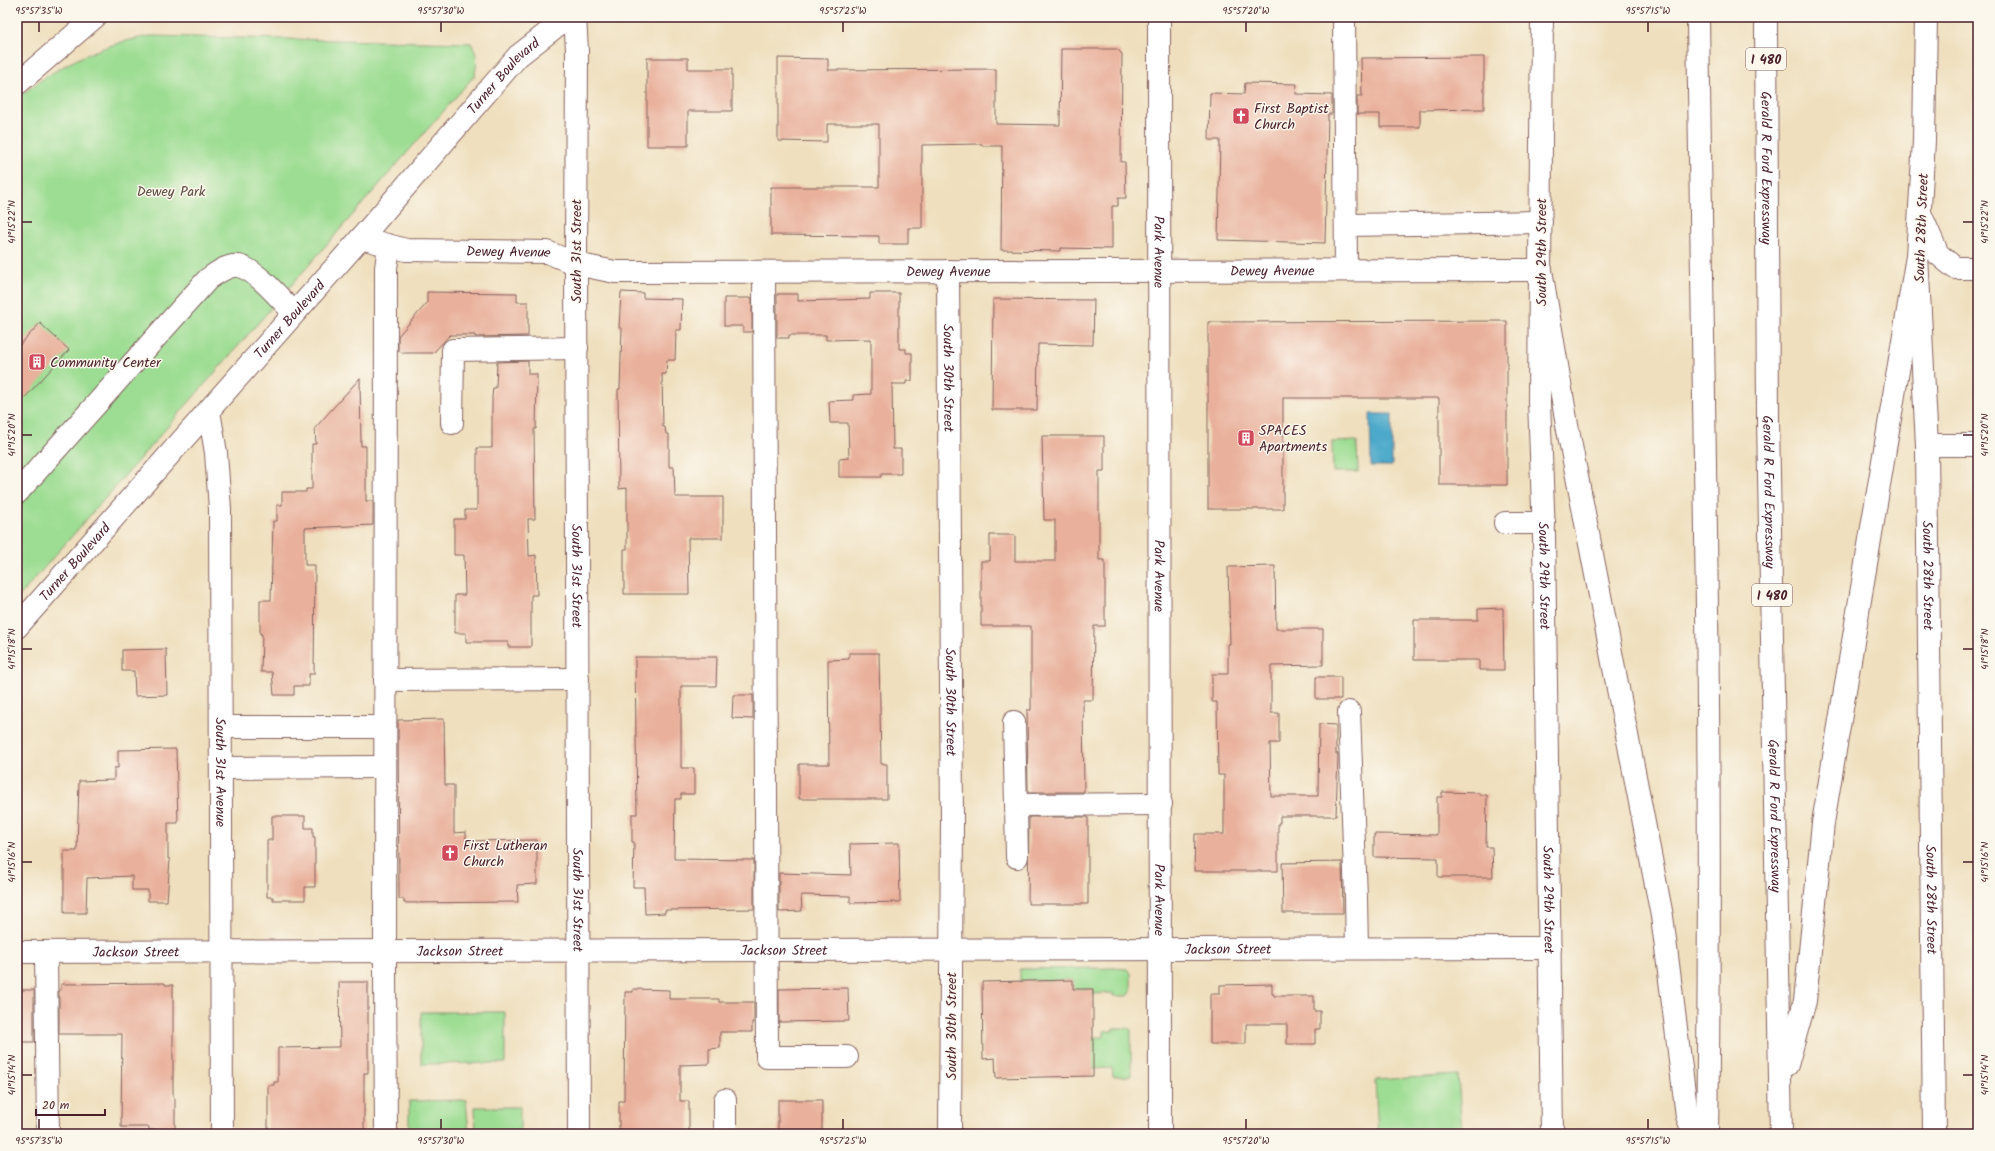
<svg xmlns="http://www.w3.org/2000/svg" width="1995" height="1151" font-family="Kalam,sans-serif">
<style>
.green{fill:#9ddd93;stroke:#747e5f}
.water{fill:#4ba9ca;stroke:#4a647a}
.building{fill:#e9b19c}
.lines{fill:none;stroke-linecap:round;stroke-linejoin:round}
.minor-casing{stroke:#84625e;stroke-width:24}
.major-casing{stroke:#84625e;stroke-width:24}
.highway-casing{stroke:#84625e;stroke-width:24}
.minor{stroke:#fff;stroke-width:22}
.major{stroke:#fff;stroke-width:22}
.highway{stroke:#fff;stroke-width:22}
.ticks{fill:none;stroke:#4a1f2b;stroke-width:1.5}
.labels{text-anchor:middle;stroke-width:3;stroke-linejoin:round;paint-order:stroke}
.shield{fill:#fbf7ec;stroke:#7f6065;stroke-width:1}
.shield-label{font-size:13px;font-weight:bold;fill:#4a1f2b}
.street-label{font-size:14px;fill:#4a1f2b;stroke:#fbf7ec}
.poi-label{font-size:14px;fill:#4a1f2b;stroke:#fbf7ec;text-anchor:start}
.park-label{font-size:14px;fill:#5f4e45;stroke:#fbf7ec}
.neatline{fill:none;stroke:#4a1f2b;stroke-width:1.5}
.ticks-label{font-size:10px;text-anchor:middle;fill:#4a1f2b}
</style>
<rect width="100%" height="100%" fill="#fbf7ec"/>
<filter id="ink" filterUnits="userSpaceOnUse"><feTurbulence type="fractalNoise" baseFrequency=".025" numOctaves="2"/><feDisplacementMap in="SourceGraphic" scale="8" xChannelSelector="R" yChannelSelector="G"/><feConvolveMatrix kernelMatrix="1 2 1 2 8 2 1 2 1" color-interpolation-filters="sRGB"/></filter>
<filter id="wash" filterUnits="userSpaceOnUse"><feTurbulence type="fractalNoise" baseFrequency=".012" numOctaves="4" result="noise"/><feDisplacementMap in="SourceGraphic" scale="16" xChannelSelector="R" yChannelSelector="G"/><feGaussianBlur stdDeviation="0.9" result="paint"/><feColorMatrix in="noise" values="0 0 0 0 0 0 0 0 0 0 0 0 0 0 0 0 0 1.4 0 .05"/><feComposite in="paint" operator="in"/></filter>
<g filter="url(#wash)">
<rect width="100%" height="100%" fill="#efdfbe"/>
<!-- green -->
<path class="green" d="M 150,36 L 471,43 C 478,54 477,62 475,75 L 17,599 L 17,99 C 55,66 101,44 150,36 Z
M 1357,441 L 1358,472 L 1333,472 L 1332,442 Z
M 1116,968 L 1127,969 L 1131,973 L 1131,992 L 1128,996 L 1113,996 L 1113,993 L 1093,994 L 1093,989 L 1073,989 L 1073,980 L 1020,981 L 1020,969 Z
M 421,1012 L 505,1012 L 505,1063 L 421,1064 Z
M 1113,1028 L 1128,1028 L 1131,1030 L 1131,1076 L 1113,1076 L 1112,1068 L 1091,1069 L 1092,1037 L 1104,1037 L 1104,1031 L 1113,1031 Z
M 1458,1075 L 1462,1134 L 1378,1134 L 1375,1080 Z
M 466,1100 L 469,1134 L 409,1134 L 409,1101 Z
M 475,1107 L 520,1107 L 520,1134 L 476,1134 Z"/>
<!-- water -->
<path class="water" d="M 1392,414 L 1392,466 L 1371,466 L 1370,414 Z"/>
<g id="blocks">
<!-- building -->
<path class="building" d="M 1061,49 L 1117,49 L 1122,54 L 1121,162 L 1125,162 L 1126,198 L 1118,198 L 1118,206 L 1112,206 L 1112,249 L 1060,248 L 1060,251 L 1001,250 L 1002,146 L 982,146 L 982,144 L 922,145 L 922,228 L 908,228 L 908,244 L 879,244 L 879,236 L 771,235 L 771,187 L 879,187 L 879,124 L 827,124 L 827,142 L 778,141 L 778,58 L 828,59 L 828,70 L 996,69 L 996,124 L 1060,125 Z
M 1484,57 L 1484,109 L 1420,110 L 1420,127 L 1380,127 L 1380,114 L 1357,114 L 1357,96 L 1362,96 L 1361,58 Z
M 647,58 L 688,58 L 688,69 L 732,69 L 732,111 L 688,111 L 688,146 L 647,146 Z
M 1245,83 L 1297,84 L 1296,94 L 1332,95 L 1332,114 L 1328,114 L 1325,243 L 1218,240 L 1220,140 L 1209,140 L 1210,93 L 1244,94 Z
M 427,292 L 517,293 L 517,302 L 528,302 L 528,336 L 475,337 L 475,335 L 450,335 L 433,353 L 402,353 L 398,350 L 398,336 L 427,303 Z
M 621,292 L 643,293 L 643,298 L 682,299 L 681,330 L 676,330 L 675,360 L 667,360 L 666,374 L 662,374 L 663,427 L 665,427 L 666,434 L 669,434 L 669,467 L 674,467 L 675,497 L 723,497 L 723,538 L 688,538 L 689,594 L 624,594 L 624,549 L 627,549 L 627,488 L 619,489 L 618,389 L 620,389 L 622,328 L 619,328 Z
M 870,293 L 899,293 L 899,349 L 906,349 L 906,353 L 912,353 L 912,381 L 906,381 L 906,384 L 892,384 L 893,449 L 901,449 L 901,474 L 881,474 L 881,477 L 839,477 L 839,459 L 849,458 L 848,423 L 830,423 L 829,401 L 853,400 L 853,395 L 871,394 L 871,339 L 826,340 L 826,335 L 789,335 L 789,338 L 777,338 L 777,294 L 798,294 L 798,301 L 870,299 Z
M 724,298 L 752,298 L 752,332 L 743,332 L 743,326 L 724,326 Z
M 993,299 L 1094,300 L 1093,345 L 1038,344 L 1037,410 L 992,410 Z
M 1507,321 L 1507,485 L 1439,485 L 1439,398 L 1283,398 L 1283,509 L 1208,509 L 1208,322 Z
M 40,323 L 69,350 L 17,406 L 17,348 Z
M 528,361 L 528,374 L 537,374 L 536,429 L 534,429 L 535,519 L 528,519 L 529,556 L 536,555 L 537,595 L 531,595 L 531,647 L 508,647 L 508,642 L 466,642 L 466,633 L 455,633 L 455,595 L 465,595 L 464,555 L 454,555 L 454,519 L 465,519 L 465,510 L 477,510 L 477,448 L 492,448 L 492,397 L 493,388 L 496,388 L 497,362 Z
M 360,378 L 361,446 L 366,446 L 366,501 L 373,501 L 373,525 L 305,528 L 305,565 L 315,565 L 314,674 L 309,674 L 309,686 L 294,686 L 294,695 L 274,695 L 272,672 L 261,672 L 262,634 L 260,634 L 260,600 L 271,600 L 273,521 L 277,521 L 277,505 L 282,505 L 282,492 L 306,492 L 306,489 L 312,489 L 312,444 L 316,444 L 315,428 Z
M 1042,436 L 1104,436 L 1104,471 L 1099,471 L 1099,560 L 1105,560 L 1105,626 L 1094,626 L 1093,700 L 1083,700 L 1084,792 L 1028,792 L 1027,710 L 1031,710 L 1031,626 L 981,626 L 981,561 L 990,561 L 990,535 L 1015,535 L 1015,561 L 1055,561 L 1055,520 L 1044,520 Z
M 1275,566 L 1276,629 L 1323,629 L 1323,665 L 1271,666 L 1271,713 L 1279,713 L 1279,743 L 1270,743 L 1271,796 L 1318,796 L 1319,724 L 1336,725 L 1336,754 L 1338,754 L 1336,816 L 1280,816 L 1280,823 L 1278,823 L 1278,871 L 1194,871 L 1195,834 L 1224,834 L 1224,775 L 1218,775 L 1217,702 L 1212,702 L 1212,674 L 1228,674 L 1228,644 L 1230,644 L 1228,567 Z
M 1503,608 L 1504,670 L 1479,670 L 1479,660 L 1414,660 L 1414,620 L 1478,620 L 1478,609 Z
M 166,649 L 167,695 L 135,696 L 134,671 L 122,671 L 122,650 Z
M 849,653 L 879,653 L 881,764 L 887,764 L 887,799 L 799,799 L 799,764 L 829,764 L 828,660 L 849,659 Z
M 635,657 L 717,657 L 716,686 L 681,686 L 681,768 L 694,768 L 694,794 L 681,794 L 681,799 L 675,799 L 674,859 L 754,860 L 754,909 L 665,910 L 665,913 L 645,914 L 644,887 L 633,887 L 634,842 L 632,842 L 632,814 L 637,814 Z
M 1316,677 L 1341,677 L 1341,699 L 1316,699 Z
M 733,695 L 753,695 L 753,719 L 732,718 Z
M 444,719 L 445,785 L 454,785 L 454,833 L 466,832 L 466,841 L 537,840 L 537,884 L 517,885 L 518,902 L 404,903 L 404,899 L 399,899 L 398,720 Z
M 176,749 L 178,823 L 168,823 L 168,859 L 170,859 L 167,901 L 148,901 L 148,890 L 132,890 L 132,876 L 87,878 L 86,913 L 64,913 L 64,851 L 77,851 L 79,781 L 114,780 L 114,768 L 118,768 L 118,750 Z
M 1442,792 L 1479,793 L 1479,795 L 1487,795 L 1486,847 L 1492,847 L 1493,877 L 1438,877 L 1438,858 L 1374,857 L 1374,834 L 1437,835 L 1437,797 L 1442,797 Z
M 272,816 L 305,816 L 305,828 L 313,828 L 313,837 L 315,837 L 315,887 L 305,887 L 305,900 L 273,900 L 273,897 L 267,897 L 267,840 L 272,840 Z
M 1029,817 L 1088,817 L 1088,904 L 1028,904 Z
M 899,843 L 900,902 L 850,903 L 850,896 L 801,895 L 802,911 L 779,912 L 779,873 L 851,875 L 850,844 Z
M 1342,862 L 1343,913 L 1283,913 L 1282,863 Z
M 1073,980 L 1073,989 L 1093,989 L 1093,1076 L 996,1078 L 995,1058 L 983,1059 L 982,982 Z
M 339,982 L 368,982 L 368,1073 L 364,1073 L 364,1134 L 268,1134 L 268,1085 L 274,1085 L 274,1082 L 278,1082 L 278,1048 L 340,1047 Z
M 165,983 L 165,985 L 173,985 L 173,1098 L 175,1098 L 175,1130 L 149,1130 L 149,1127 L 121,1127 L 122,1034 L 59,1034 L 59,990 L 61,990 L 61,984 Z
M 1272,984 L 1272,994 L 1274,994 L 1274,996 L 1314,996 L 1314,1011 L 1320,1011 L 1320,1029 L 1315,1029 L 1315,1044 L 1287,1044 L 1287,1024 L 1246,1024 L 1246,1044 L 1210,1044 L 1210,994 L 1220,994 L 1220,985 Z
M 848,988 L 849,1021 L 779,1022 L 779,989 Z
M 633,989 L 669,990 L 669,999 L 719,999 L 719,1002 L 754,1002 L 754,1022 L 752,1022 L 752,1032 L 720,1032 L 720,1048 L 709,1049 L 709,1064 L 680,1065 L 680,1101 L 689,1101 L 689,1134 L 619,1134 L 619,1101 L 624,1101 L 625,992 L 633,992 Z
M 17,990 L 34,990 L 34,1042 L 17,1042 Z
M 778,1100 L 822,1100 L 822,1134 L 778,1134 Z"/>
</g>
</g>
<g filter="url(#ink)">
<use href="#blocks" fill-opacity="0" stroke="#84625e" stroke-width="1"/>
<g class="lines">
<defs>
<g id="minor">
<path id="s1" d="M 575,17 L 577,50 L 576,264 L 579,1134"/>
<path id="s2" d="M 1159,17 L 1160,1134"/>
<path d="M 1344,17 L 1346,270"/>
<path d="M 17,84 L 95,17"/>
<path d="M 1920,213 L 1938,254 L 1955,268 L 1978,268"/>
<path d="M 1346,225 L 1541,222"/>
<path id="s3" d="M 361,238 L 406,250 L 547,252 L 576,264 L 615,272 L 1541,270"/>
<path id="s4" d="M 948,271 L 952,820 L 950,1134"/>
<path d="M 764,272 L 767,1057 L 847,1057"/>
<path id="s5" d="M 209,411 L 216,453 L 220,509 L 222,1134"/>
<path d="M 452,423 L 453,350 L 577,348"/>
<path d="M 1927,445 L 1978,445"/>
<path d="M 17,493 L 208,279 C 217,273 228,264 239,266 C 258,271 281,300 294,313"/>
<path d="M 1505,523 L 1544,523"/>
<path id="s6" d="M 17,627 L 361,238 L 518,56 L 568,17"/>
<path d="M 385,680 L 578,679"/>
<path d="M 1349,712 L 1356,898 L 1357,948"/>
<path d="M 1014,722 L 1016,805"/>
<path d="M 221,727 L 385,727"/>
<path d="M 221,768 L 385,767"/>
<path d="M 1017,857 L 1016,805 L 1161,804"/>
<path id="s7" d="M 17,952 L 1550,948"/>
<path d="M 46,952 L 48,1134"/>
<path d="M 725,1100 L 725,1134"/>
<path d="M 386,1134 L 385,971 L 386,268 L 389,246"/>
</g>
<g id="major">
<path id="s8" d="M 1542,17 L 1539,401 L 1544,535 L 1552,1134"/>
<path id="s9" d="M 1926,17 L 1924,141 L 1917,256 L 1927,445 L 1934,1134"/>
</g>
<g id="highway">
<path d="M 1698,17 C 1703,389 1713,762 1707,1134"/>
<path id="s10" d="M 1766,17 L 1768,420 L 1781,1134"/>
<path d="M 1541,270 L 1567,425 L 1662,916 L 1687,1116 L 1694,1134"/>
<path d="M 1787,1065 L 1805,1001 L 1823,823 L 1917,256"/>
</g>
</defs>
<!-- minor casing -->
<use href="#minor" class="minor-casing"/>
<!-- major casing -->
<use href="#major" class="major-casing"/>
<!-- highway casing -->
<use href="#highway" class="highway-casing"/>
<!-- minor -->
<use href="#minor" class="minor"/>
<!-- major -->
<use href="#major" class="major"/>
<!-- highway -->
<use href="#highway" class="highway"/>
</g>
</g>
<!-- ticks -->
<path class="ticks" d="M 39,22 L 39,32M 441,22 L 441,32M 843,22 L 843,32M 1246,22 L 1246,32M 1648,22 L 1648,32M 22,222 L 32,222M 1963,222 L 1973,222M 22,435 L 32,435M 1963,435 L 1973,435M 22,649 L 32,649M 1963,649 L 1973,649M 22,862 L 32,862M 1963,862 L 1973,862M 22,1075 L 32,1075M 1963,1075 L 1973,1075M 39,1119 L 39,1129M 441,1119 L 441,1129M 843,1119 L 843,1129M 1246,1119 L 1246,1129M 1648,1119 L 1648,1129"/>
<!-- icons -->
<defs>
<symbol id="church-square" viewBox="-11 -11 22 22"><rect x="-9" y="-9" width="18" height="18" rx="4" fill="#d1495b" stroke="#fbf7ec"/><path d="M-1.2-6h2.4v3.5h3.3v2.4h-3.3V6h-2.4V-.1h-3.3v-2.4h3.3Z" fill="#fff"/></symbol>
<symbol id="building-square" viewBox="-11 -11 22 22"><rect x="-9" y="-9" width="18" height="18" rx="4" fill="#d1495b" stroke="#fbf7ec"/><path d="M-4-6H4V6H1V3H-1V6H-4ZM-2.5-4.3h1.7v1.8h-1.7ZM.8-4.3h1.7v1.8H.8ZM-2.5-1h1.7V.8h-1.7ZM.8-1h1.7V.8H.8Z" fill="#fff"/></symbol>
</defs>
<g fill-rule="evenodd">
<use href="#church-square" x="1231" y="106" width="20" height="20"/>
<use href="#building-square" x="27" y="352" width="20" height="20"/>
<use href="#building-square" x="1236" y="428" width="20" height="20"/>
<use href="#church-square" x="440" y="843" width="20" height="20"/>
</g>
<g class="labels">
<!-- shield labels -->
<g class="shield">
<rect x="1746" y="48" width="40" height="22" rx="3"/>
<rect x="1752" y="584" width="40" height="22" rx="3"/>
</g>
<g class="shield-label">
<text x="1766" y="64">I 480</text>
<text x="1772" y="600">I 480</text>
</g>
<!-- street labels -->
<g class="street-label">
<text dy="5" stroke="none"><textPath href="#s6" startOffset="735">Turner Boulevard</textPath></text>
<text dy="5" stroke="none"><textPath href="#s10" startOffset="151">Gerald R Ford Expressway</textPath></text>
<text transform="translate(1921 228) rotate(-88)" y="5">South 28th Street</text>
<text transform="translate(576 251) rotate(-90)" y="5">South 31st Street</text>
<text dy="5" stroke="none"><textPath href="#s2" startOffset="235">Park Avenue</textPath></text>
<text transform="translate(1541 252) rotate(-90)" y="5">South 29th Street</text>
<text dy="5" stroke="none"><textPath href="#s3" startOffset="149">Dewey Avenue</textPath></text>
<text dy="5" stroke="none"><textPath href="#s3" startOffset="916">Dewey Avenue</textPath></text>
<text dy="5" stroke="none"><textPath href="#s3" startOffset="592">Dewey Avenue</textPath></text>
<text dy="5" stroke="none"><textPath href="#s6" startOffset="411">Turner Boulevard</textPath></text>
<text dy="5" stroke="none"><textPath href="#s4" startOffset="107">South 30th Street</textPath></text>
<text dy="5" stroke="none"><textPath href="#s10" startOffset="475">Gerald R Ford Expressway</textPath></text>
<text dy="5" stroke="none"><textPath href="#s6" startOffset="87">Turner Boulevard</textPath></text>
<text dy="5" stroke="none"><textPath href="#s1" startOffset="559">South 31st Street</textPath></text>
<text dy="5" stroke="none"><textPath href="#s8" startOffset="559">South 29th Street</textPath></text>
<text dy="5" stroke="none"><textPath href="#s9" startOffset="559">South 28th Street</textPath></text>
<text dy="5" stroke="none"><textPath href="#s2" startOffset="559">Park Avenue</textPath></text>
<text dy="5" stroke="none"><textPath href="#s4" startOffset="431">South 30th Street</textPath></text>
<text dy="5" stroke="none"><textPath href="#s5" startOffset="362">South 31st Avenue</textPath></text>
<text dy="5" stroke="none"><textPath href="#s10" startOffset="799">Gerald R Ford Expressway</textPath></text>
<text dy="5" stroke="none"><textPath href="#s1" startOffset="883">South 31st Street</textPath></text>
<text dy="5" stroke="none"><textPath href="#s8" startOffset="883">South 29th Street</textPath></text>
<text dy="5" stroke="none"><textPath href="#s9" startOffset="883">South 28th Street</textPath></text>
<text dy="5" stroke="none"><textPath href="#s2" startOffset="883">Park Avenue</textPath></text>
<text dy="5" stroke="none"><textPath href="#s7" startOffset="1211">Jackson Street</textPath></text>
<text dy="5" stroke="none"><textPath href="#s7" startOffset="767">Jackson Street</textPath></text>
<text dy="5" stroke="none"><textPath href="#s7" startOffset="443">Jackson Street</textPath></text>
<text dy="5" stroke="none"><textPath href="#s7" startOffset="119">Jackson Street</textPath></text>
<text transform="translate(951 1026) rotate(-90)" y="5">South 30th Street</text>
</g>
<!-- poi labels -->
<g class="poi-label">
<text x="1254" y="113">First Baptist<tspan x="1254" dy="16">Church</tspan></text>
<text x="50" y="367">Community Center</text>
<text x="1259" y="435">SPACES<tspan x="1259" dy="16">Apartments</tspan></text>
<text x="463" y="850">First Lutheran<tspan x="463" dy="16">Church</tspan></text>
</g>
<!-- park labels -->
<g class="park-label">
<text x="171" y="196">Dewey Park</text>
</g>
</g>
<!-- margin -->
<rect width="1995" height="1151" fill="none" stroke="#fbf7ec" stroke-width="44"/>
<!-- scale -->
<path d="M36 1109v6h69v-6" fill="none" stroke="#4a1f2b" stroke-width="2"/>
<text x="42" y="1109" font-size="12" fill="#4a1f2b" stroke="#fbf7ec" stroke-width="3" paint-order="stroke">20 m</text>
<rect x="22" y="22" width="1951" height="1107" class="neatline"/>
<g class="ticks-label">
<text x="39" y="14">95°57'35"W</text>
<text x="441" y="14">95°57'30"W</text>
<text x="843" y="14">95°57'25"W</text>
<text x="1246" y="14">95°57'20"W</text>
<text x="1648" y="14">95°57'15"W</text>
<text transform="translate(11 222) rotate(-90)" y="4">41°15'22"N</text>
<text transform="translate(1984 222) rotate(-90)" y="4">41°15'22"N</text>
<text transform="translate(11 435) rotate(-90)" y="4">41°15'20"N</text>
<text transform="translate(1984 435) rotate(-90)" y="4">41°15'20"N</text>
<text transform="translate(11 649) rotate(-90)" y="4">41°15'18"N</text>
<text transform="translate(1984 649) rotate(-90)" y="4">41°15'18"N</text>
<text transform="translate(11 862) rotate(-90)" y="4">41°15'16"N</text>
<text transform="translate(1984 862) rotate(-90)" y="4">41°15'16"N</text>
<text transform="translate(11 1075) rotate(-90)" y="4">41°15'14"N</text>
<text transform="translate(1984 1075) rotate(-90)" y="4">41°15'14"N</text>
<text x="39" y="1144">95°57'35"W</text>
<text x="441" y="1144">95°57'30"W</text>
<text x="843" y="1144">95°57'25"W</text>
<text x="1246" y="1144">95°57'20"W</text>
<text x="1648" y="1144">95°57'15"W</text>
</g>
</svg>
